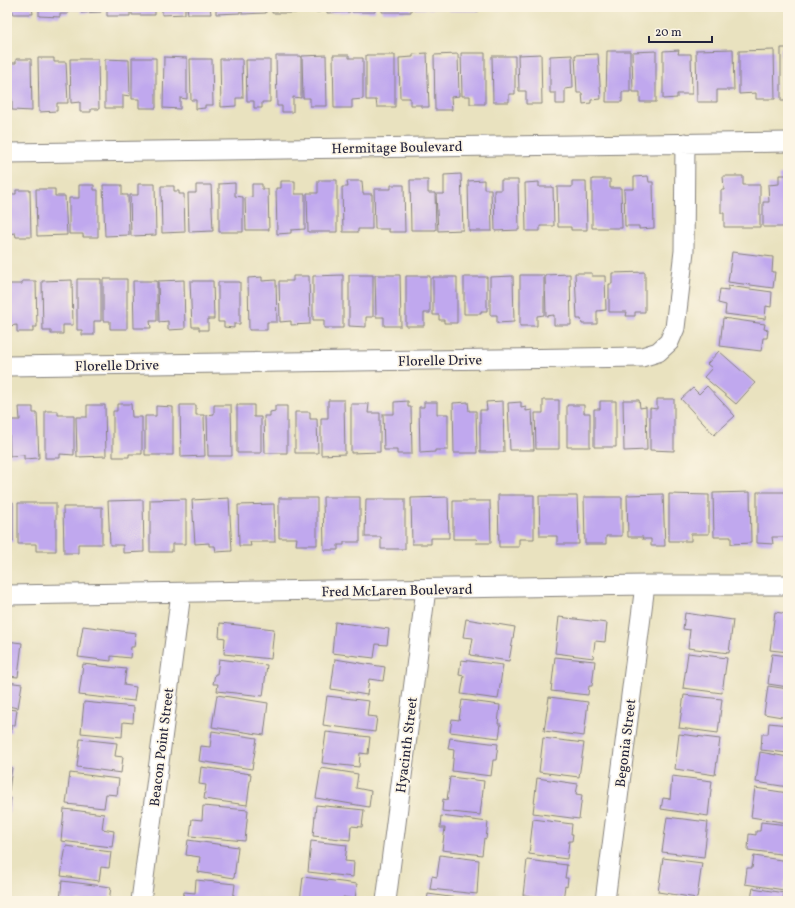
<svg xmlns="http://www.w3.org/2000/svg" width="795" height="908" font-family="Vollkorn,serif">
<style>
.building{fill:#c0a8ee}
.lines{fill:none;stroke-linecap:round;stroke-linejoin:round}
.minor-casing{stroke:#86827d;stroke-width:21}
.minor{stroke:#fff;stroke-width:19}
.labels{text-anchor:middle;stroke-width:3.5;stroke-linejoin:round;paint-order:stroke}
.street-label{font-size:14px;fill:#22223b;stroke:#fcf5e5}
</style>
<rect width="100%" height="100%" fill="#fcf5e5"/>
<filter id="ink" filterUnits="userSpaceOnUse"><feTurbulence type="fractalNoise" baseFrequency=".025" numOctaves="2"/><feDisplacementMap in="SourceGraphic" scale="8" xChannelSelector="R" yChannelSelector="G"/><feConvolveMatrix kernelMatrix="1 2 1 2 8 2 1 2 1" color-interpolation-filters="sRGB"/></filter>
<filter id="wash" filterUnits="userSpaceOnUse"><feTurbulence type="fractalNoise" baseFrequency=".012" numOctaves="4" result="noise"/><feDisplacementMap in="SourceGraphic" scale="16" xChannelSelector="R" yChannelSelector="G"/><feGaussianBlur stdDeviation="0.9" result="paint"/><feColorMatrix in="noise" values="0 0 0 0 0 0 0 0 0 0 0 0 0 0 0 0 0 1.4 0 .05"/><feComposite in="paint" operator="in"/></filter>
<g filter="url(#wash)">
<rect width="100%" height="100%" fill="#e9e2bf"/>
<g id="blocks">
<!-- building -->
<path class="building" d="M 7,7 L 32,7 L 33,14 L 13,14 L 13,11 L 7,11 Z
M 39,7 L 68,7 L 68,14 L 60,14 L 60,17 L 39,16 Z
M 71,7 L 101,7 L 101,12 L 81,13 L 81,10 L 71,10 Z
M 107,7 L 130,7 L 130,16 L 107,16 Z
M 132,7 L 155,7 L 155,15 L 132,15 Z
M 162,7 L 185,7 L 185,14 L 162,15 Z
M 187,7 L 210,7 L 211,14 L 188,14 Z
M 216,7 L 240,7 L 240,13 L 216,14 Z
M 242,7 L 265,7 L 266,13 L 242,14 Z
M 272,7 L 295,7 L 296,13 L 272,13 Z
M 297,7 L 320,7 L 320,12 L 297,12 Z
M 327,7 L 350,7 L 350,12 L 327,13 Z
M 352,7 L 375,7 L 375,12 L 352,12 Z
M 382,7 L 411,7 L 411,12 L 382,12 Z
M 414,7 L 444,7 L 444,9 L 414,9 Z
M 448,7 L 479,7 L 479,11 L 448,11 Z
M 485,7 L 515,7 L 515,10 L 485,10 Z
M 519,7 L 548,7 L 548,8 L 519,9 Z
M 554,7 L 578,7 L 578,8 L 554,9 Z
M 580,7 L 602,7 L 602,9 L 580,9 Z
M 610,7 L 633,7 L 633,9 L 610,9 Z
M 781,48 L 788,48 L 788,101 L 781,101 Z
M 733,49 L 734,90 L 717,90 L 717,102 L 697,102 L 696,50 Z
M 679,50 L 678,54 L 691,54 L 692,94 L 677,94 L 677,98 L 663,99 L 663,51 Z
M 774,50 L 775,99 L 756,99 L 756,93 L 739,94 L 739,51 Z
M 607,51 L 630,51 L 630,92 L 622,92 L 622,102 L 606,102 Z
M 656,51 L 656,102 L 640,102 L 640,92 L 633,92 L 632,52 Z
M 427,53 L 429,107 L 421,107 L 421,105 L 410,105 L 410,98 L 400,98 L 399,58 L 413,57 L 413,54 Z
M 461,53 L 485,53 L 485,104 L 470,104 L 470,96 L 462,96 Z
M 458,54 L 459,96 L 451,97 L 452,110 L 435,110 L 434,55 Z
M 541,54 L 542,104 L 526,104 L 526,91 L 519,91 L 518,55 Z
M 598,54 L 601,99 L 591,100 L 591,103 L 583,104 L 582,93 L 577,93 L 575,55 Z
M 326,55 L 327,106 L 310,106 L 310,98 L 303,98 L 302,56 Z
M 333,55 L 349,55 L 349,58 L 363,58 L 363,99 L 352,100 L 352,108 L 334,108 Z
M 366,55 L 395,55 L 395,107 L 377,107 L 376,100 L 366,100 Z
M 572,55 L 573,88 L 565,89 L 565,104 L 556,104 L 556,93 L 550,93 L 550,56 Z
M 276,56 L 301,56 L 301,98 L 293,97 L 293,112 L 282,112 L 282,106 L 277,106 Z
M 492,56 L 515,56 L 515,94 L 509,94 L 509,102 L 493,102 Z
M 164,57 L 187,58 L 187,99 L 180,98 L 180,109 L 163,108 Z
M 38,58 L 54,58 L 54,62 L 66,62 L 68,103 L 57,103 L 57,111 L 39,112 Z
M 132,58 L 156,58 L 156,108 L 139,108 L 139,99 L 132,99 Z
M 16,59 L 31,59 L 32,111 L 12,110 L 12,99 L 7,99 L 7,63 L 16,63 Z
M 70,59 L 98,59 L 99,109 L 91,109 L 91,112 L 80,112 L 80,102 L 71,103 Z
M 105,59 L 129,60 L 130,96 L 123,95 L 123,108 L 105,108 Z
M 190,59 L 212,59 L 213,105 L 205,105 L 205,108 L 196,109 L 196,100 L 191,100 Z
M 220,59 L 242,59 L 243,98 L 236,98 L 236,106 L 221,107 Z
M 246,60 L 270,60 L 270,102 L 262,102 L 262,108 L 254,108 L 254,101 L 247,101 Z
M 461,174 L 463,230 L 438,231 L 436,194 L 444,194 L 444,175 Z
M 779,175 L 788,175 L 788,227 L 763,227 L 763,202 L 769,202 L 768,185 L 779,184 Z
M 648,176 L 649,182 L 653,182 L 654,228 L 639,229 L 639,226 L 625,226 L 624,189 L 634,189 L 634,177 Z
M 723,176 L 743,176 L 743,185 L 760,185 L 760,227 L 724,227 L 724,213 L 721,213 L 721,190 L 724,190 Z
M 592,179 L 610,179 L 610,188 L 621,188 L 622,228 L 592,228 Z
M 318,180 L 337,180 L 337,232 L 308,232 L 307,193 L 318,193 Z
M 410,180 L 428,180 L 428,193 L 435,193 L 436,230 L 411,230 Z
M 484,180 L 484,189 L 491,189 L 492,231 L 469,231 L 468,181 Z
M 501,180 L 518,180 L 519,230 L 495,231 L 494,190 L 501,190 Z
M 281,181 L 295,181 L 295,194 L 305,194 L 305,229 L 291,230 L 291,233 L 277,234 L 276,188 L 281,188 Z
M 347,181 L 362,181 L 363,194 L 372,194 L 372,229 L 358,229 L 358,232 L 343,232 L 342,187 L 348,187 Z
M 572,181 L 586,181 L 587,230 L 571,230 L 571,227 L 558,227 L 557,187 L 572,187 Z
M 539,182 L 539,187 L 553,187 L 554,226 L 540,226 L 540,231 L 526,231 L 525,183 Z
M 235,183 L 235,196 L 243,197 L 243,232 L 219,232 L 219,184 Z
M 138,184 L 155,184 L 156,235 L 131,236 L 130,195 L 138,195 Z
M 252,184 L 262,184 L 262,189 L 268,189 L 269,230 L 246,230 L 245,198 L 252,197 Z
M 79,185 L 94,185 L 94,190 L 98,190 L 98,237 L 83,237 L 83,234 L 69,234 L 69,198 L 79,198 Z
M 103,185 L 122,185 L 122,195 L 128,195 L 129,235 L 105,236 Z
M 196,185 L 211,185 L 213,231 L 189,232 L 188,193 L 196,193 Z
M 391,185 L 404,185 L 405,232 L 389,232 L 389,229 L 375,229 L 374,189 L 391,189 Z
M 161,186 L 174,186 L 174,191 L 179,191 L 179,194 L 184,194 L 185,232 L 162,233 Z
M 36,189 L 55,189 L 55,196 L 65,196 L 67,235 L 37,236 Z
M 16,190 L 30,190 L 31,237 L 16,237 L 15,233 L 7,234 L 7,194 L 16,194 Z
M 732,252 L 773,257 L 772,272 L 775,272 L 773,288 L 728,282 Z
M 645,272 L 645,312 L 635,312 L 635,316 L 626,316 L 627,312 L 609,312 L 609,284 L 612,284 L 612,273 Z
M 575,273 L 592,273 L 592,276 L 605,276 L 606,310 L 597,311 L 597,324 L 582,324 L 581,319 L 577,319 Z
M 570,274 L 571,325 L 554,325 L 554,315 L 546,316 L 545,275 Z
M 343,275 L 343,328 L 324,328 L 324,320 L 313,320 L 313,276 Z
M 349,275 L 373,275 L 373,317 L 366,317 L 366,327 L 349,326 Z
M 375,275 L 400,275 L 401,326 L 384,326 L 384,317 L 376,317 Z
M 520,275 L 544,275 L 544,315 L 537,316 L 537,326 L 520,326 Z
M 293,276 L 309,276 L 310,324 L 291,325 L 291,321 L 280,322 L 279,281 L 293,281 Z
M 406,276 L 430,276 L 430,313 L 424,313 L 424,326 L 406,326 Z
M 513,276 L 514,322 L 497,323 L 497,315 L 490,315 L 490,277 Z
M 262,277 L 262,281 L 276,280 L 277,322 L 267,322 L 267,330 L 249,330 L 248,278 Z
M 433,277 L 457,277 L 457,323 L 444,323 L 444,320 L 439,320 L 439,315 L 433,315 Z
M 464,277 L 487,277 L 487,311 L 481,311 L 481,314 L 464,314 Z
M 77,279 L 101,279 L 101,321 L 94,321 L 94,335 L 82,335 L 82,330 L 77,330 Z
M 103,279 L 127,279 L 127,329 L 110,329 L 110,321 L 103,321 Z
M 72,280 L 73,325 L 63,325 L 63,334 L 51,334 L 51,331 L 43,331 L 42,281 Z
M 184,280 L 185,329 L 168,330 L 168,321 L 159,322 L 158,281 Z
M 22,281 L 36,281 L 37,327 L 33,327 L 33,332 L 17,332 L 17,325 L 8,326 L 7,284 L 22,284 Z
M 133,281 L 157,281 L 157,321 L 150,321 L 151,328 L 134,328 Z
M 190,281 L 213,281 L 214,319 L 208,319 L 208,330 L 199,330 L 199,327 L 192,327 Z
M 218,282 L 240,282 L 240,324 L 234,324 L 234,328 L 224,327 L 224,322 L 218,322 Z
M 728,286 L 772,292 L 771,307 L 766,306 L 765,319 L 725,314 L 726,305 L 718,303 L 720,289 L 728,290 Z
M 723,318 L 765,324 L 764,329 L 768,330 L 767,338 L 763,338 L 761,351 L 720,346 Z
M 719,351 L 755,383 L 736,404 L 704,377 L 712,368 L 707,364 Z
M 707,386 L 735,416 L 714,435 L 681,399 L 693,388 L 699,394 Z
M 657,399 L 674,399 L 674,451 L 650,450 L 650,408 L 657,409 Z
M 328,400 L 344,400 L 345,454 L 321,455 L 321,418 L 328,418 Z
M 543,400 L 559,400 L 559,449 L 536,449 L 535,413 L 543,413 Z
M 623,400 L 639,400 L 640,408 L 646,407 L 647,450 L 624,451 Z
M 408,401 L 408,407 L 411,407 L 412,454 L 397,454 L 397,450 L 384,450 L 383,414 L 394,414 L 394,402 Z
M 503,401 L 504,452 L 480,452 L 480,410 L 487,410 L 486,402 Z
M 600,401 L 616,401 L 616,447 L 594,447 L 594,409 L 600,409 Z
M 424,402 L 437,402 L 437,414 L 448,414 L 448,450 L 435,450 L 435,452 L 420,453 L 419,407 L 424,407 Z
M 468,402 L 469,411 L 476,411 L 477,453 L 454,453 L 453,403 Z
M 521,402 L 521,408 L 526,407 L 526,411 L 532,410 L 534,450 L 510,450 L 508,403 Z
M 117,404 L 131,404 L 132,417 L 142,417 L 142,454 L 129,454 L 129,457 L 113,457 L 113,411 L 117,411 Z
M 351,404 L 369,404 L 368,413 L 380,413 L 380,452 L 351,453 Z
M 87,405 L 105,405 L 106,456 L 77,457 L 76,417 L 87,417 Z
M 180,405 L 196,405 L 196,415 L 204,415 L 205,456 L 181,457 Z
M 214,405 L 231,405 L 232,456 L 208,456 L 207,415 L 214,414 Z
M 237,405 L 254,405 L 254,417 L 261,417 L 261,453 L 237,453 Z
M 567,405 L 584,405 L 584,413 L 590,413 L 590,447 L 567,447 Z
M 156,406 L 173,407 L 173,455 L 145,455 L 145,416 L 156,416 Z
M 275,406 L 287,406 L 287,453 L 265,453 L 264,416 L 270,416 L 270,412 L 275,411 Z
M 19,407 L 33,407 L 33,413 L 37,413 L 39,458 L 24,459 L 24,455 L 10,456 L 9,420 L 20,420 Z
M 45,411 L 58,411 L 58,415 L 74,415 L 74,455 L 60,454 L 60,458 L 45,458 Z
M 295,412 L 310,412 L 310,419 L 317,419 L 318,453 L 295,453 Z
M 750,492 L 751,543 L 731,544 L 731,537 L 714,537 L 713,493 Z
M 757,492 L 788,492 L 788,537 L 772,537 L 773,544 L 757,543 Z
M 663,494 L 665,546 L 651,546 L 651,539 L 642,539 L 643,537 L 628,537 L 627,495 Z
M 669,494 L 709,495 L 709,534 L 691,534 L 691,541 L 669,541 Z
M 498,495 L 534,495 L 534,539 L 519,539 L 519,547 L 499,547 Z
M 539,496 L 577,496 L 579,544 L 557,544 L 557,536 L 540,536 Z
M 323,497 L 360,497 L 360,542 L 344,542 L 344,545 L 338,545 L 338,550 L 324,550 Z
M 448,497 L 449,538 L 431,538 L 431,544 L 412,544 L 411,498 Z
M 584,497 L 622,497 L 622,536 L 606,536 L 606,544 L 585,544 Z
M 229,498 L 232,551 L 216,552 L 215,546 L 209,546 L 209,543 L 195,544 L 192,500 Z
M 279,498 L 317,498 L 317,545 L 296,545 L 297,538 L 279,538 Z
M 186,499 L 186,544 L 172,544 L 172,552 L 150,552 L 150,500 Z
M 366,499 L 405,499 L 405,549 L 381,549 L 381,537 L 365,537 Z
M 143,500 L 144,552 L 123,553 L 123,545 L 110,545 L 108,501 Z
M 453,501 L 490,501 L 491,543 L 476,543 L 477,539 L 453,539 Z
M 7,502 L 13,502 L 13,542 L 7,542 Z
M 18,503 L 56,503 L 56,551 L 36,551 L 36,544 L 18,544 Z
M 274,504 L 275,542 L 250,542 L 251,546 L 239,546 L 238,505 Z
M 63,507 L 102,507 L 102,544 L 78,544 L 78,553 L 64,553 Z
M 775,612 L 788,614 L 788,652 L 770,650 Z
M 685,613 L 733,620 L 729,653 L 688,648 L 690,630 L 683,629 Z
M 559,617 L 607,623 L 605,642 L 595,641 L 593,658 L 555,653 Z
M 466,619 L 515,627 L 509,661 L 470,655 L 473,638 L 463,637 Z
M 335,622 L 389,629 L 387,645 L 376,644 L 374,658 L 332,653 Z
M 220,623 L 274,629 L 271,659 L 224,654 L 225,638 L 219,637 Z
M 83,626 L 136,633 L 134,647 L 131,647 L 130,658 L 111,656 L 111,661 L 78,657 Z
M 7,641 L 22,643 L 18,677 L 7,676 Z
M 688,653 L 727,658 L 722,693 L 683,688 Z
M 772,654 L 788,656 L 788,687 L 768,684 Z
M 555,657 L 595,661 L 592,686 L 589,686 L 588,695 L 551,691 Z
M 219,659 L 267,665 L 263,696 L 217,691 L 218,684 L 213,684 L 215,674 L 217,674 Z
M 335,659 L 385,667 L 383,681 L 369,679 L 367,695 L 331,689 Z
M 461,660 L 503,665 L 498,699 L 461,694 L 464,676 L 459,675 Z
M 83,664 L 126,669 L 124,685 L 136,687 L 134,701 L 79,695 Z
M 7,682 L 22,684 L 18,708 L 7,706 Z
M 768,686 L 788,689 L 788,718 L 764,714 Z
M 217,695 L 268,703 L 264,735 L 212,727 Z
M 684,695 L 722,699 L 718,733 L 679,728 Z
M 327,696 L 369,701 L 367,716 L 377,717 L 375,732 L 323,725 Z
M 549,697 L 588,702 L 584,736 L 544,731 Z
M 462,700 L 500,705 L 498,724 L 501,724 L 499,738 L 450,732 L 452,719 L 459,720 Z
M 84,702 L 134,707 L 133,723 L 123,722 L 122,737 L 81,733 Z
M 7,709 L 17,710 L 15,725 L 11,725 L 11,732 L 7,732 Z
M 769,723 L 788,725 L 788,753 L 761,750 L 762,734 L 768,734 Z
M 212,731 L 257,738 L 252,769 L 199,761 L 201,746 L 210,747 Z
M 326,732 L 370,737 L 368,754 L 360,753 L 359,767 L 322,763 Z
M 679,734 L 720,739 L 715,775 L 675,769 Z
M 450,738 L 498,744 L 496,760 L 493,760 L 491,776 L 452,771 L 454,750 L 448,749 Z
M 543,738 L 584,743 L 579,777 L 539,772 Z
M 80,739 L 117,743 L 115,756 L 123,757 L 121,773 L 77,767 Z
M 760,752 L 788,757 L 788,787 L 756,782 Z
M 7,766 L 12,767 L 9,791 L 7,791 Z
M 201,767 L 251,774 L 247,805 L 204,799 L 206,785 L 199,784 Z
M 321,768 L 358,774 L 356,788 L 371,791 L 369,807 L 316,798 Z
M 70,773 L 119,779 L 117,795 L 106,794 L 104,808 L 66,804 Z
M 672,776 L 712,781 L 708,816 L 661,809 L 663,798 L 670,799 Z
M 450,777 L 484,781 L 480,815 L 442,811 L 443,799 L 447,800 Z
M 537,778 L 578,784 L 576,794 L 582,795 L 579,819 L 533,813 Z
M 755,788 L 788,793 L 788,823 L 751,817 Z
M 7,797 L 11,798 L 8,819 L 7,819 Z
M 316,805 L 364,810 L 362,827 L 351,826 L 350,840 L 313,836 Z
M 203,806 L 248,810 L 245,841 L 190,836 L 192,819 L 202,820 Z
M 64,809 L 104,814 L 102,829 L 114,831 L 112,847 L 61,841 Z
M 441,816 L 488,822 L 486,839 L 484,838 L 482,855 L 442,850 L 445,828 L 440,828 Z
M 667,817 L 708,822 L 704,857 L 662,852 Z
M 533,819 L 572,824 L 571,834 L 573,834 L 572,841 L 569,841 L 567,859 L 529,854 Z
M 761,822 L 788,825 L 788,855 L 748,850 L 749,834 L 756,835 L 756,831 L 760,831 Z
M 188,840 L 238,847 L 234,878 L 198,872 L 200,857 L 186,855 Z
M 311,841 L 347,845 L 345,861 L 354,862 L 353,877 L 308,872 Z
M 66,846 L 111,852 L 109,868 L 101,867 L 99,881 L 61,876 Z
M 440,855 L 479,860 L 477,894 L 430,889 L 432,876 L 437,877 Z
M 754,856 L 788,861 L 788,881 L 785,881 L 784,890 L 745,884 L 747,868 L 752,868 Z
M 663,858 L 702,863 L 697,898 L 658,892 Z
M 527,860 L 567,865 L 565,878 L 568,878 L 567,887 L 565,886 L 563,900 L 523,895 Z
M 303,877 L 357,884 L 355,899 L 343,897 L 343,901 L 300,901 Z
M 196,880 L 235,884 L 233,901 L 183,901 L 184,892 L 195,893 Z
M 62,881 L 111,887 L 109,901 L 60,901 Z
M 753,888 L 784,893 L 783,901 L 746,901 L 746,898 L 751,898 Z
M 428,894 L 471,900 L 471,901 L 427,901 Z"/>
</g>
</g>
<g filter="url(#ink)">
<use href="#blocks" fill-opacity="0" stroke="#86827d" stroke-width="1"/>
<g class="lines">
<defs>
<path id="minor" d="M 7,153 L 788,142
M 7,366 L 642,357 L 658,352 L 669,342 L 675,328 L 684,251 L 685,143
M 7,595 L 645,585 L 788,585
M 141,901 L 181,593
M 386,901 L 426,589
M 605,901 L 645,585"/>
</defs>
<!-- minor casing -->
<use href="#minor" class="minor-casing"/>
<!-- minor -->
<use href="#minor" class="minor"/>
</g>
</g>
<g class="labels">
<!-- street labels -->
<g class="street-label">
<text transform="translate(397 147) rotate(-1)" y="5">Hermitage Boulevard</text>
<text transform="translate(440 360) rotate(-1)" y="5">Florelle Drive</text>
<text transform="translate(117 365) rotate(-1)" y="5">Florelle Drive</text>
<text transform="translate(397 590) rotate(-1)" y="5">Fred McLaren Boulevard</text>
<text transform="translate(625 743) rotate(-83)" y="5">Begonia Street</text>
<text transform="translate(406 745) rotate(-83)" y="5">Hyacinth Street</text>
<text transform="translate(161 747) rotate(-83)" y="5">Beacon Point Street</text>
</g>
</g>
<!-- margin -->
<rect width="795" height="908" fill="none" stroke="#fcf5e5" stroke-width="24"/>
<!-- scale -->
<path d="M649 36v6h63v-6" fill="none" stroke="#22223b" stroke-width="2"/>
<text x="655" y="36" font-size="12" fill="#22223b" stroke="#fcf5e5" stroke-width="3" paint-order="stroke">20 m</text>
</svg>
